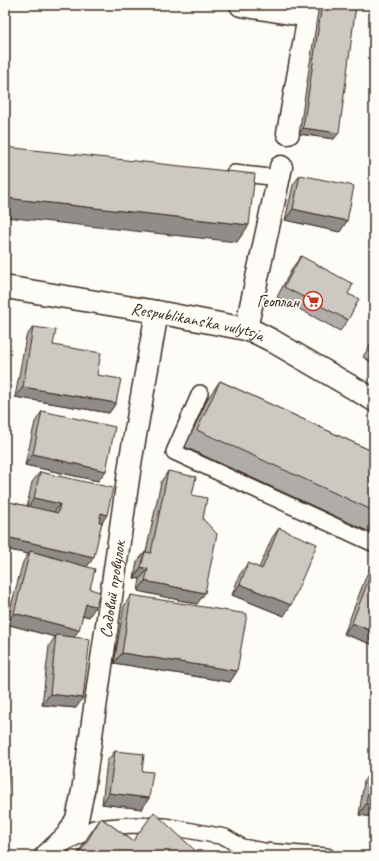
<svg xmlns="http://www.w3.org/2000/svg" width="379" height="861" font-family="Caveat,sans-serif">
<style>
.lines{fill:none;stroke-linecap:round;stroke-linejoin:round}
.service-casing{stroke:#3b2a1e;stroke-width:18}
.minor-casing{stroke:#3b2a1e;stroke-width:25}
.service{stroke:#fdfcf7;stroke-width:15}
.minor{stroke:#fdfcf7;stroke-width:22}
.wall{fill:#b0aca7;stroke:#3b2a1e}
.shaded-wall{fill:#908c88;stroke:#3b2a1e}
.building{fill:#cdc8c2;stroke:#3b2a1e}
.labels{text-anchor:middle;stroke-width:3.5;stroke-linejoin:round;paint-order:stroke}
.poi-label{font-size:17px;fill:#3b2a1e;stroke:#fdfcf7;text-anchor:end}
.street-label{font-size:17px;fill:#3b2a1e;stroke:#fdfcf7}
</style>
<rect width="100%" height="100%" fill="#fdfcf7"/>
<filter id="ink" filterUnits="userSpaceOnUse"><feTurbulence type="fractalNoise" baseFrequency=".025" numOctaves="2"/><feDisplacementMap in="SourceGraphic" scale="8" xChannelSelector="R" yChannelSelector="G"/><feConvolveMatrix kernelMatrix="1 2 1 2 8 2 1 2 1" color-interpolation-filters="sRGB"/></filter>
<g filter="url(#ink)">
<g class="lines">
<defs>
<path id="service" d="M 234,173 L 279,178
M 200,393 L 174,452 L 374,544
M 63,844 L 94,828 L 132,825 L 165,826 L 225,837 L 242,847 L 264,851 L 327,856"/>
<g id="minor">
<path d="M 241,5 L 309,16 L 288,133"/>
<path id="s1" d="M 5,287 L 157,312 L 251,330 L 271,340 L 374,400"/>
<path d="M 246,329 L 281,167"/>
<path id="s2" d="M 46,856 L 68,835 L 77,819 L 83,791 L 131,458 L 157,312"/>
</g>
</defs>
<!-- service casing -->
<use href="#service" class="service-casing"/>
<!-- minor casing -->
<use href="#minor" class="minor-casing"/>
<!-- service -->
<use href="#service" class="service"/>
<!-- minor -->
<use href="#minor" class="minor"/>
</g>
<!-- wall -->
<path class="wall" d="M 319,5 L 356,5 L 334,139 L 299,134 Z
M 300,175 L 340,232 L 285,220 L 293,185 Z
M 301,256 L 348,294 L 348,320 L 340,331 L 277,297 L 293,267 Z
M 33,327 L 53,345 L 97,375 L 116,403 L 109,413 L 15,397 L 26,337 Z
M 374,338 L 374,364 L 363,357 Z
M 220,381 L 374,452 L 374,534 L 185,447 L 208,398 Z
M 42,411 L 98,481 L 25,465 L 35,422 Z
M 168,471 L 192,495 L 203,519 L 197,604 L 138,591 L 140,579 L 134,578 L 137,562 L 145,552 L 146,552 L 161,482 Z
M 40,472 L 102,523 L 87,566 L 90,589 L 89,617 L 83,615 L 74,637 L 76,708 L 42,705 L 49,646 L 55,637 L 6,624 L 23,562 L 28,554 L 5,549 L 5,501 L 27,506 L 32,482 Z
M 279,528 L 284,616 L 232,595 L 240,574 L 248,563 L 259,568 L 272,538 Z
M 374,564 L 374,645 L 344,634 L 367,574 Z
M 131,595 L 237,671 L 230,682 L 114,663 L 124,606 Z
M 115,751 L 142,771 L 149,798 L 142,809 L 102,804 L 107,761 Z
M 371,770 L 374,770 L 374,817 L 359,815 L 364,781 Z
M 101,818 L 133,841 L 201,856 L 76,856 L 89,835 Z"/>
<!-- shaded-wall -->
<path class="shaded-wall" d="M 303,128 L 339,133 L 334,139 L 299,134 Z
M 5,198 L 249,225 L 237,242 L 5,217 Z
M 293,209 L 347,221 L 340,232 L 285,220 Z
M 23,387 L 116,403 L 109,413 L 15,397 Z
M 33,454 L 106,471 L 98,481 L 25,465 Z
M 34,498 L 60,504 L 52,515 L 27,509 Z
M 101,513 L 107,515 L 100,526 L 93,524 Z
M 5,524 L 8,525 L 5,530 Z
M 5,537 L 6,537 L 94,557 L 87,567 L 30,551 L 28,554 L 5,549 Z
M 141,567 L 148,569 L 140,579 L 134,578 Z
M 145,581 L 205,593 L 197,604 L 138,591 Z
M 240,584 L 291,605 L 284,616 L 232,595 Z
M 86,604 L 96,606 L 89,617 L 78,614 Z
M 14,613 L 79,630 L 71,641 L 56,635 L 55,637 L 6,624 Z
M 352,623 L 374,632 L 374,645 L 344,634 Z
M 122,653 L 237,671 L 230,682 L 114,663 Z
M 50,694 L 83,698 L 76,708 L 42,705 Z
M 109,793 L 149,798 L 142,809 L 102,804 Z
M 366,804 L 374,805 L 374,817 L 359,815 Z"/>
<!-- building -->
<path class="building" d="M 322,5 L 356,5 L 339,133 L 303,128 Z
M 5,147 L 255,174 L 249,225 L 5,198 Z
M 300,175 L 354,186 L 347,221 L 293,209 Z
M 301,256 L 353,284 L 348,294 L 359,299 L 348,320 L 284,287 Z
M 33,327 L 56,330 L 53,345 L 101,353 L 97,375 L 121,379 L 116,403 L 23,387 Z
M 374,340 L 374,349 L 370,346 Z
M 220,381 L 374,452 L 374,511 L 197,430 Z
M 42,411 L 115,427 L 106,471 L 33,454 Z
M 168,471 L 196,477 L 192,495 L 207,498 L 203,519 L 217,534 L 205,593 L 145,581 L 148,569 L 141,567 L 145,552 L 151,553 Z
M 40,472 L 113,488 L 107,515 L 101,513 L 99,522 L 102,522 L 94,557 L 6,537 L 8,525 L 5,524 L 5,501 L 58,513 L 60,504 L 34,498 Z
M 279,528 L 317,544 L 291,605 L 240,584 L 248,563 L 262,569 Z
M 30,551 L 95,569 L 90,589 L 100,592 L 96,606 L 86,604 L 79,630 L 14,613 Z
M 374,566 L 374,632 L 352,623 Z
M 131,595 L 247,614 L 237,671 L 122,653 Z
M 56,635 L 90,639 L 83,698 L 50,694 Z
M 115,751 L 144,754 L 142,771 L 153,772 L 149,798 L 109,793 Z
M 5,763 L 9,763 L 6,813 L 5,813 Z
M 371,770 L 374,770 L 374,805 L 366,804 Z
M 154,812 L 201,856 L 78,856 L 101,818 L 133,841 Z"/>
</g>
<!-- icons -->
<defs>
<symbol id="supermarket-ring" viewBox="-11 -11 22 22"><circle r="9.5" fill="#fdfcf7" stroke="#c8321e" stroke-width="1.5"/><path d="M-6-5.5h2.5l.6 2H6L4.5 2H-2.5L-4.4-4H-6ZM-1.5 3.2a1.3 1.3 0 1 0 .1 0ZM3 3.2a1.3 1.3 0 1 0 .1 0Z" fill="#c8321e"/></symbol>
</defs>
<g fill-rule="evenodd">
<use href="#supermarket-ring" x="302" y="290" width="22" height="22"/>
</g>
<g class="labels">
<!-- poi labels -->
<g class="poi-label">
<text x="299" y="307">Геоплан</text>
</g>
<!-- street labels -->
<g class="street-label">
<text dy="6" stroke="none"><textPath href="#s1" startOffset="196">Respublikans'ka vulytsja</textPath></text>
<text dy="6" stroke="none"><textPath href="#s2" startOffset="281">Садовий провулок</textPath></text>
</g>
</g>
<!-- margin -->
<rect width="379" height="861" fill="none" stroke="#fdfcf7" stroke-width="20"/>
<rect x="10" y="10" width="359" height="841" fill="none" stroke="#3b2a1e" stroke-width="1.5" filter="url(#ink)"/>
</svg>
